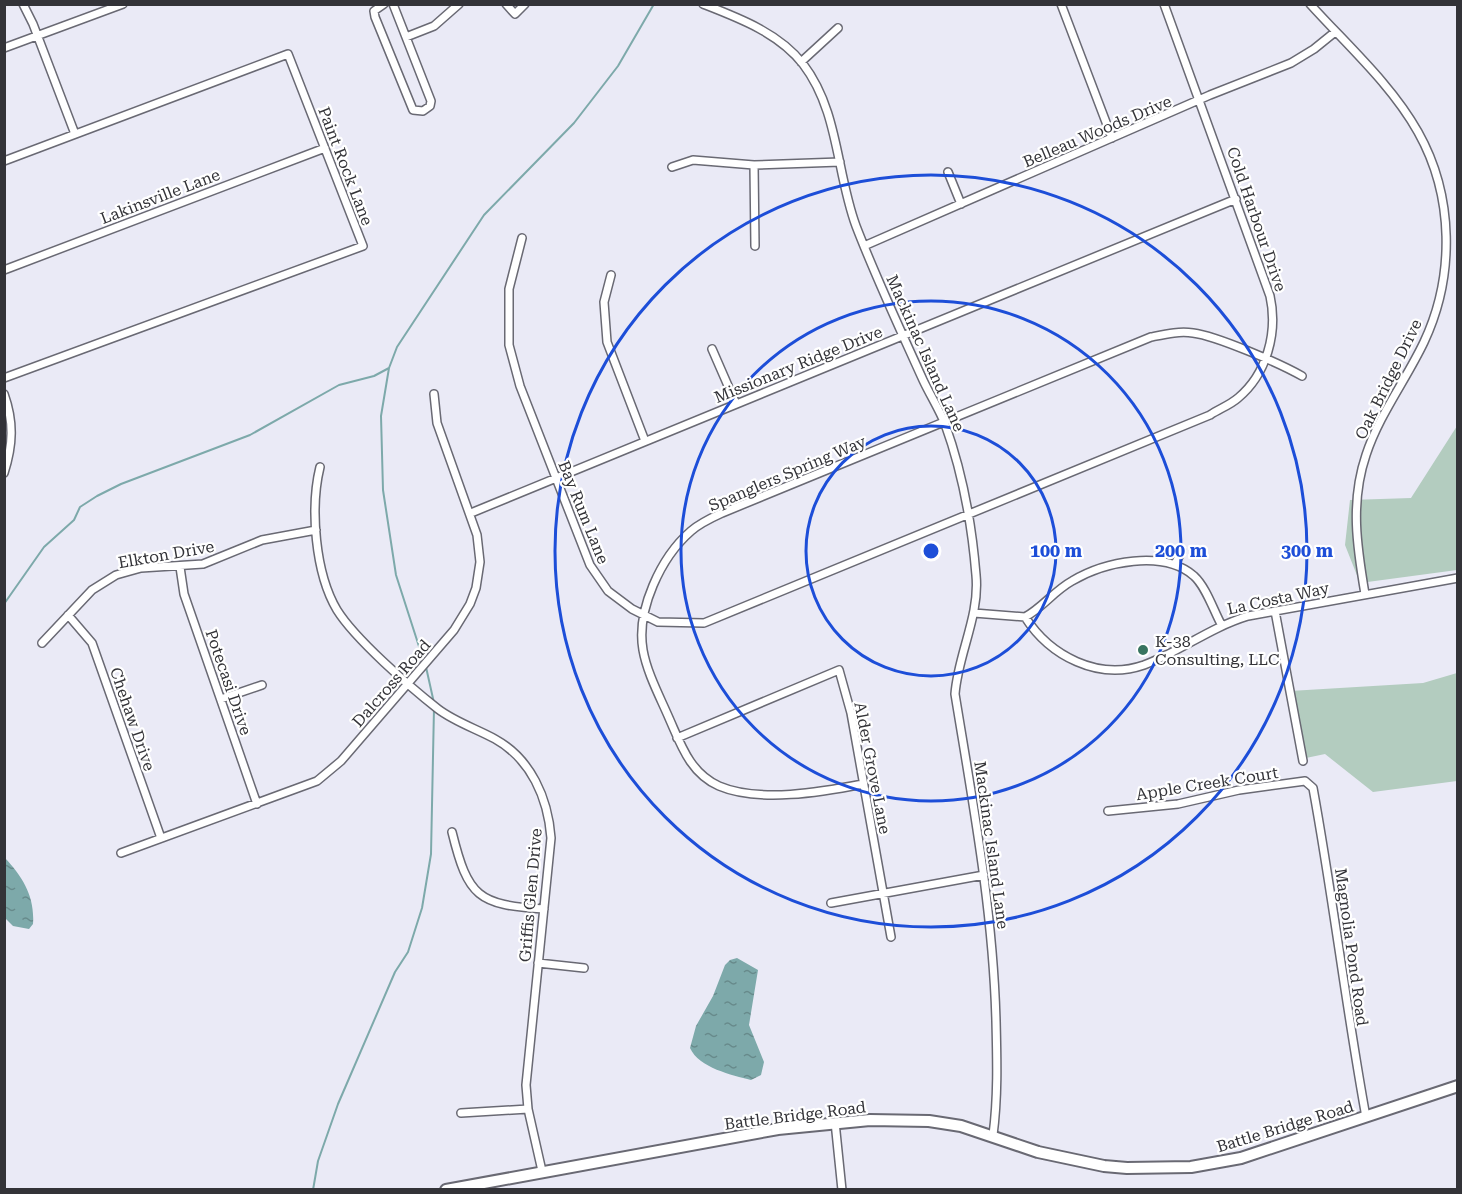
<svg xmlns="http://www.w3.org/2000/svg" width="1462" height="1194" font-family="'Roboto Serif',serif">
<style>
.green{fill:#b3ccbf}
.water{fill:url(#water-ripples)}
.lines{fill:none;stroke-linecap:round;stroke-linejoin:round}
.stream{stroke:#7da9aa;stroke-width:2}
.street-casing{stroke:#696973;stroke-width:10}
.secondary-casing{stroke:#696973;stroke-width:14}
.street{stroke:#fff;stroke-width:7}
.secondary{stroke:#fff;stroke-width:10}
.ring{fill:none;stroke:#1d4ed8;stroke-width:3}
.poi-dot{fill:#387460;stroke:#fff;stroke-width:2}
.labels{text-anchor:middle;stroke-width:4.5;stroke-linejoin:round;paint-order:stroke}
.street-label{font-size:16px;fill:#333338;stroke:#fff}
.poi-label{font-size:16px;fill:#333338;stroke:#fff;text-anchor:start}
.centre{fill:#1d4ed8;stroke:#fff;stroke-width:3}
.ring-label{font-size:18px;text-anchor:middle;font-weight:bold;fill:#1d4ed8;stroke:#fff;stroke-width:4.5;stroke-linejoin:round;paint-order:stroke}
</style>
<defs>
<pattern id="water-ripples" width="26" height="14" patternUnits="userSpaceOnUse" patternTransform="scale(1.5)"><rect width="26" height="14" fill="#7da9aa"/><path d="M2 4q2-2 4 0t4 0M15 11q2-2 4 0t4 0" fill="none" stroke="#678a8b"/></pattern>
</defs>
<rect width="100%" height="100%" fill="#eaeaf6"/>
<!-- green -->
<path class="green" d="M 1457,426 L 1457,570 L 1360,583 L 1345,545 L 1350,500 L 1411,498 Z
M 1457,673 L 1457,781 L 1373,792 L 1325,754 L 1306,758 L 1290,691 L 1423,683 Z"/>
<!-- water -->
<path class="water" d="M 5,858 C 23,877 35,897 33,924 L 29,929 L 13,926 L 5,918 Z
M 737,958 L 758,970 L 749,1025 L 764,1062 L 761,1075 L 751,1080 C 732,1075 699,1068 690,1048 L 696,1026 L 713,996 L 725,965 L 730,960 Z"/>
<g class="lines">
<!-- stream -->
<path class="stream" d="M 4,604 L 44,547 L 74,520 L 80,507 L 97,496 L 121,484 L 250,435 L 339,385 L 374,376 L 389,368
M 424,662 L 396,575 L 383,490 L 381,416 L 389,368 L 397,347 L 484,215 L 574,123 L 618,66 L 654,4
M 426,667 L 434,703
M 313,1190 L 318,1161 L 338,1104 L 395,972 L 408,952 L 422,908 L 431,854 L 434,708"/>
<defs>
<path id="street" d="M 23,4 L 33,24 L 75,134
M 384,4 L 374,11 L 375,17 L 413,110 L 423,111 L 430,106 L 431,101 L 393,4
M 506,4 L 515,14 L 525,4
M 703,4 C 739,18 779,33 803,64 C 839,111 836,172 856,226 C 876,278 900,329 923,380 C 930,395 939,409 945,424 C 962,471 972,526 976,575 C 980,616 958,654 955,694 C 973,804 993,910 996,1021 C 997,1060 998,1097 993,1135
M 1061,4 L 1112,138
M 1310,4 C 1347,45 1391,84 1418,132 C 1454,196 1455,276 1424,342 C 1406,380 1379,415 1366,455 C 1350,502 1357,547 1365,594
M 406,37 L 434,26 L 459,4
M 4,48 L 123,4
M 801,62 L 838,28
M 4,161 L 288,54 L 363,246 L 4,378
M 754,165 L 755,246
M 672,167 L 693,160 L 754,165 L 840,162
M 948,172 L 961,204
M 522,238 L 509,289 L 509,345 L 520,386 L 590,565 L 608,591 L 632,609 L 658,622 L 704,623 L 1210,415 C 1219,409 1230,405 1238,398 C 1267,374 1278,332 1270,296 L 1164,4
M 864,246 L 1210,95 L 1291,63 L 1314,49 L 1335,32
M 4,270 L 325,148
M 611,275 L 604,302 L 607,342 L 645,441
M 712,349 L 736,404
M 4,394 C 14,422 13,445 4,473
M 320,467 C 310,508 315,573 337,610 C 355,639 410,687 438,709 C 455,722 477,729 495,739 C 531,759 548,798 551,838 L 526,1085 L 528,1109 L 542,1171
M 471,513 L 1236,199
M 1175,564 L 1182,551
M 180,567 L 184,594 L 257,804
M 1275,611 L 1303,761
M 974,613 L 1025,617 C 1042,608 1054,591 1072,581 C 1104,562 1163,549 1194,576 C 1206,587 1213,609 1221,624
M 68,615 L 92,643 L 161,838
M 1025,617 C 1050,656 1098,681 1144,665 C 1181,651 1209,628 1248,616 L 1458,578
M 42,643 L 92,590 L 116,575 L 141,568 L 203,564 L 262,540 L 316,530
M 221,699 L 262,685
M 677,738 L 839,670 L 851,713 L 891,937
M 863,784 C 822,792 759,803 719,786 C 690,773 681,745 669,718 C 660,697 647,673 643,650 C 636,610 661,557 691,531 C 700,523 711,518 722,513 L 1151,337 C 1166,334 1179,331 1193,333 C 1217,336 1281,364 1302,376
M 1108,811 L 1178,804 L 1239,790 L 1305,781 L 1313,788 C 1333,897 1346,1008 1366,1117
M 452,832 C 468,897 478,905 544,909
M 121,853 L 317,781 L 341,761 L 454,630 L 470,604 L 476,588 L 480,562 L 477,535 L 437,423 L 434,394
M 831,903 L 984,875
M 538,963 L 584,968
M 461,1113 L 528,1109
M 835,1122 L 842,1190"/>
<path id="secondary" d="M 446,1190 L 778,1129 L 870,1120 L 929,1121 L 961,1126 L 1038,1152 L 1104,1166 L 1127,1168 L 1191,1167 L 1241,1158 L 1458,1086"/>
</defs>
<!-- street casing -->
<use href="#street" class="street-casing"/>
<!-- secondary casing -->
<use href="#secondary" class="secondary-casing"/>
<!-- street -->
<use href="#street" class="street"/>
<!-- secondary -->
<use href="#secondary" class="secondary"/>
</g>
<!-- distance rings -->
<g class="ring">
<circle cx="931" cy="551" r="125"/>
<circle cx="931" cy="551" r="250"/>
<circle cx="931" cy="551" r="376"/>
</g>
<!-- markers -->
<circle class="poi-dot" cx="1143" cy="650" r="6"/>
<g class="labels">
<!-- street labels -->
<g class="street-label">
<text transform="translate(1097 131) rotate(-23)" y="6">Belleau Woods Drive</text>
<text transform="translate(346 166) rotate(69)" y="6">Paint Rock Lane</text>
<text transform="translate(160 196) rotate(-21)" y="6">Lakinsville Lane</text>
<text transform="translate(1257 219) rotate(71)" y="6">Cold Harbour Drive</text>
<text transform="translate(926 353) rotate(66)" y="6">Mackinac Island Lane</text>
<text transform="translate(798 364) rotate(-22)" y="6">Missionary Ridge Drive</text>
<text transform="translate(1388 379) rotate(-64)" y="6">Oak Bridge Drive</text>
<text transform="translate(787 473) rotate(-23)" y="6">Spanglers Spring Way</text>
<text transform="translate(584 512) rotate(68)" y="6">Bay Rum Lane</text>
<text transform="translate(166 554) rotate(-10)" y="6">Elkton Drive</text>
<text transform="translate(1278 598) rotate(-12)" y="6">La Costa Way</text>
<text transform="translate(229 682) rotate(71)" y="6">Potecasi Drive</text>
<text transform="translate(391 683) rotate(-49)" y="6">Dalcross Road</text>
<text transform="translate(133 719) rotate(71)" y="6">Chehaw Drive</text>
<text transform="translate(873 768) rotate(79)" y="6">Alder Grove Lane</text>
<text transform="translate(1207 783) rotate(-9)" y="6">Apple Creek Court</text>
<text transform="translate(992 845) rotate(82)" y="6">Mackinac Island Lane</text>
<text transform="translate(530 895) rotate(-85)" y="6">Griffis Glen Drive</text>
<text transform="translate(1352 947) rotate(82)" y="6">Magnolia Pond Road</text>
<text transform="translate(795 1115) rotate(-7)" y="6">Battle Bridge Road</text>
<text transform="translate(1285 1126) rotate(-17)" y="6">Battle Bridge Road</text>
</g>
<!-- poi labels -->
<g class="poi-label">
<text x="1155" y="647">K-38<tspan x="1155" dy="18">Consulting, LLC</tspan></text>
</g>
</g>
<circle cx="931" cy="551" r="9" class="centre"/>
<g class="ring-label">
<text x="1056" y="557">100 m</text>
<text x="1181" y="557">200 m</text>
<text x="1307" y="557">300 m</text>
</g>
<!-- border -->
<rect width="1462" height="1194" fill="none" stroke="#333338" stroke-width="12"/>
</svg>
